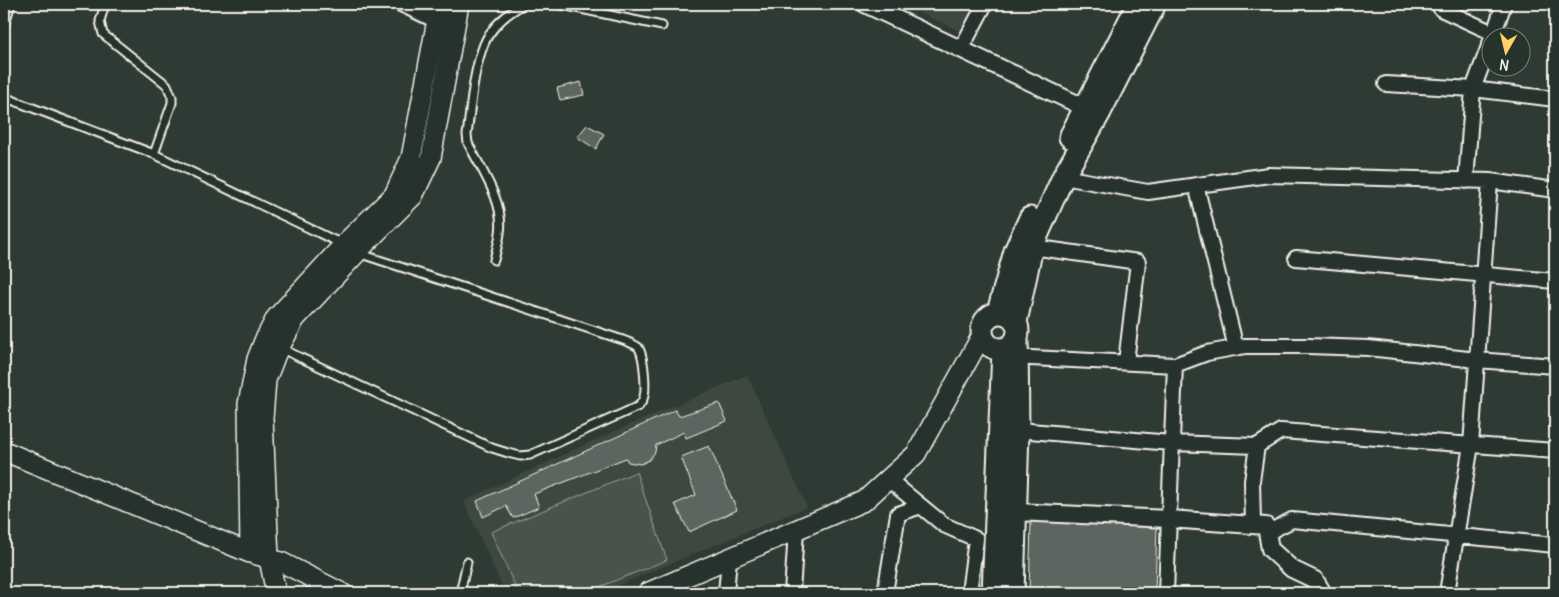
<svg xmlns="http://www.w3.org/2000/svg" width="1559" height="597" font-family="Delius,sans-serif">
<style>
.built{fill:#3c4841}
.green{fill:#48524c;stroke:#9ea29a}
.building{fill:#5c655e;stroke:#f4f1e8}
.lines{fill:none;stroke-linecap:round;stroke-linejoin:round}
.service-casing{stroke:#f4f1e8;stroke-width:11}
.minor-casing{stroke:#f4f1e8;stroke-width:18}
.tertiary-casing{stroke:#f4f1e8;stroke-width:20}
.secondary-casing{stroke:#f4f1e8;stroke-width:22}
.primary-casing{stroke:#f4f1e8;stroke-width:25}
.service{stroke:#26332d;stroke-width:7}
.minor{stroke:#26332d;stroke-width:14}
.tertiary{stroke:#26332d;stroke-width:16}
.secondary{stroke:#26332d;stroke-width:19}
.primary{stroke:#26332d;stroke-width:21}
</style>
<rect width="100%" height="100%" fill="#2e3b34"/>
<filter id="ink" filterUnits="userSpaceOnUse"><feTurbulence type="fractalNoise" baseFrequency=".02" numOctaves="2"/><feDisplacementMap in="SourceGraphic" scale="10" xChannelSelector="R" yChannelSelector="G"/><feConvolveMatrix kernelMatrix="1 2 1 2 8 2 1 2 1" color-interpolation-filters="sRGB"/></filter>
<g filter="url(#ink)">
<!-- built -->
<path class="built" d="M 901,4 L 979,4 L 962,32 Z
M 747,375 L 807,507 L 599,593 L 505,593 L 464,501 L 606,435 Z"/>
<!-- green -->
<path class="green" d="M 636,472 L 667,560 L 584,593 L 518,593 L 491,532 Z"/>
<!-- building -->
<path class="building" d="M 581,82 L 584,95 L 560,100 L 557,88 Z
M 587,125 L 604,134 L 596,149 L 577,137 Z
M 719,403 L 727,421 L 686,438 L 684,432 L 656,445 L 655,452 L 649,460 L 641,464 L 628,462 L 626,458 L 534,494 L 539,507 L 513,518 L 506,506 L 483,517 L 477,501 L 675,410 L 679,416 Z
M 709,446 L 737,510 L 689,532 L 675,504 L 696,495 L 681,457 Z
M 1031,520 L 1157,524 L 1155,593 L 1029,593 Z"/>
<g class="lines">
<defs>
<path id="service" d="M 105,4 L 100,21 L 103,34 L 167,85 L 172,97 L 172,103 L 154,154
M 557,4 L 662,26
M 4,26 L 11,4
M 4,97 L 154,154 L 342,244
M 494,260 C 496,251 499,242 500,233 C 505,202 481,170 468,143 L 467,135 C 471,107 473,71 484,44 C 491,27 508,13 524,4
M 280,348 L 492,448 L 508,453 L 520,456 L 530,455 L 639,406 C 640,404 643,401 643,399 C 647,391 644,354 638,347 C 634,344 628,342 623,340 L 358,253
M 460,593 L 467,562"/>
<path id="minor" d="M 401,4 L 437,21
M 1441,9 L 1493,33
M 1492,38 L 1504,4
M 961,49 L 985,4
M 1386,84 L 1473,89 L 1555,99
M 1063,177 L 1148,192 L 1269,175 L 1490,181 L 1555,190
M 1466,181 L 1473,89 L 1492,38
M 1196,185 L 1236,348
M 1032,247 L 1138,262 L 1126,362
M 1296,258 L 1555,281
M 1010,357 L 1175,365 L 1166,593
M 1175,365 L 1207,353 L 1245,346 L 1308,346 L 1368,348 L 1477,360 L 1555,366
M 1018,430 L 1171,443 L 1257,446 L 1252,481 L 1253,525
M 1257,446 L 1281,431 L 1555,451
M 888,479 L 944,525 L 976,539 L 969,593
M 1267,533 L 1292,520 L 1555,545
M 726,593 L 729,559
M 792,593 L 796,531
M 885,593 L 898,514 L 921,506
M 1447,593 L 1471,445 L 1490,181"/>
<path id="tertiary" d="M 865,4 L 1094,112
M 1016,512 L 1169,519 L 1266,526 L 1270,549 L 1292,569 L 1315,580 L 1323,593"/>
<path id="secondary" d="M 4,451 L 250,553 L 281,562 L 342,593
M 250,553 L 248,404 L 257,359 L 264,341 L 276,318 L 348,240 L 394,195 L 411,158 L 440,4
M 276,593 L 269,559 L 263,418 L 266,380 L 276,354 L 295,319 L 367,242 L 413,196 L 431,158 L 459,4
M 647,593 L 864,501 L 916,454 L 982,335"/>
<path id="primary" d="M 1070,137 L 1138,4
M 998,312 L 1015,251 L 1030,218
M982 331a18 18 0 1 1 36 0a18 18 0 1 1-36 0Z
M 1016,322 L 1032,247 L 1063,177 L 1099,114 L 1155,4
M 993,593 L 1003,349
M 1013,593 L 1018,430 L 1017,339"/>
</defs>
<!-- service casing -->
<use href="#service" class="service-casing"/>
<!-- minor casing -->
<use href="#minor" class="minor-casing"/>
<!-- tertiary casing -->
<use href="#tertiary" class="tertiary-casing"/>
<!-- secondary casing -->
<use href="#secondary" class="secondary-casing"/>
<!-- primary casing -->
<use href="#primary" class="primary-casing"/>
<!-- service -->
<use href="#service" class="service"/>
<!-- minor -->
<use href="#minor" class="minor"/>
<!-- tertiary -->
<use href="#tertiary" class="tertiary"/>
<!-- secondary -->
<use href="#secondary" class="secondary"/>
<!-- primary -->
<use href="#primary" class="primary"/>
</g>
</g>
<!-- margin -->
<rect width="1559" height="597" fill="none" stroke="#26332d" stroke-width="20"/>
<rect x="10" y="10" width="1539" height="577" fill="none" stroke="#f4f1e8" stroke-width="2" filter="url(#ink)"/>
<!-- north arrow -->
<g transform="translate(1506 52) rotate(188)"><circle r="24" fill="#26332d" stroke="#787f78"/>
<path d="M0-4L9 19L0 12L-9 19Z" fill="#ffd166"/>
<text y="-8" font-size="14" font-weight="bold" text-anchor="middle" fill="#f4f1e8">N</text>
</g>
</svg>
